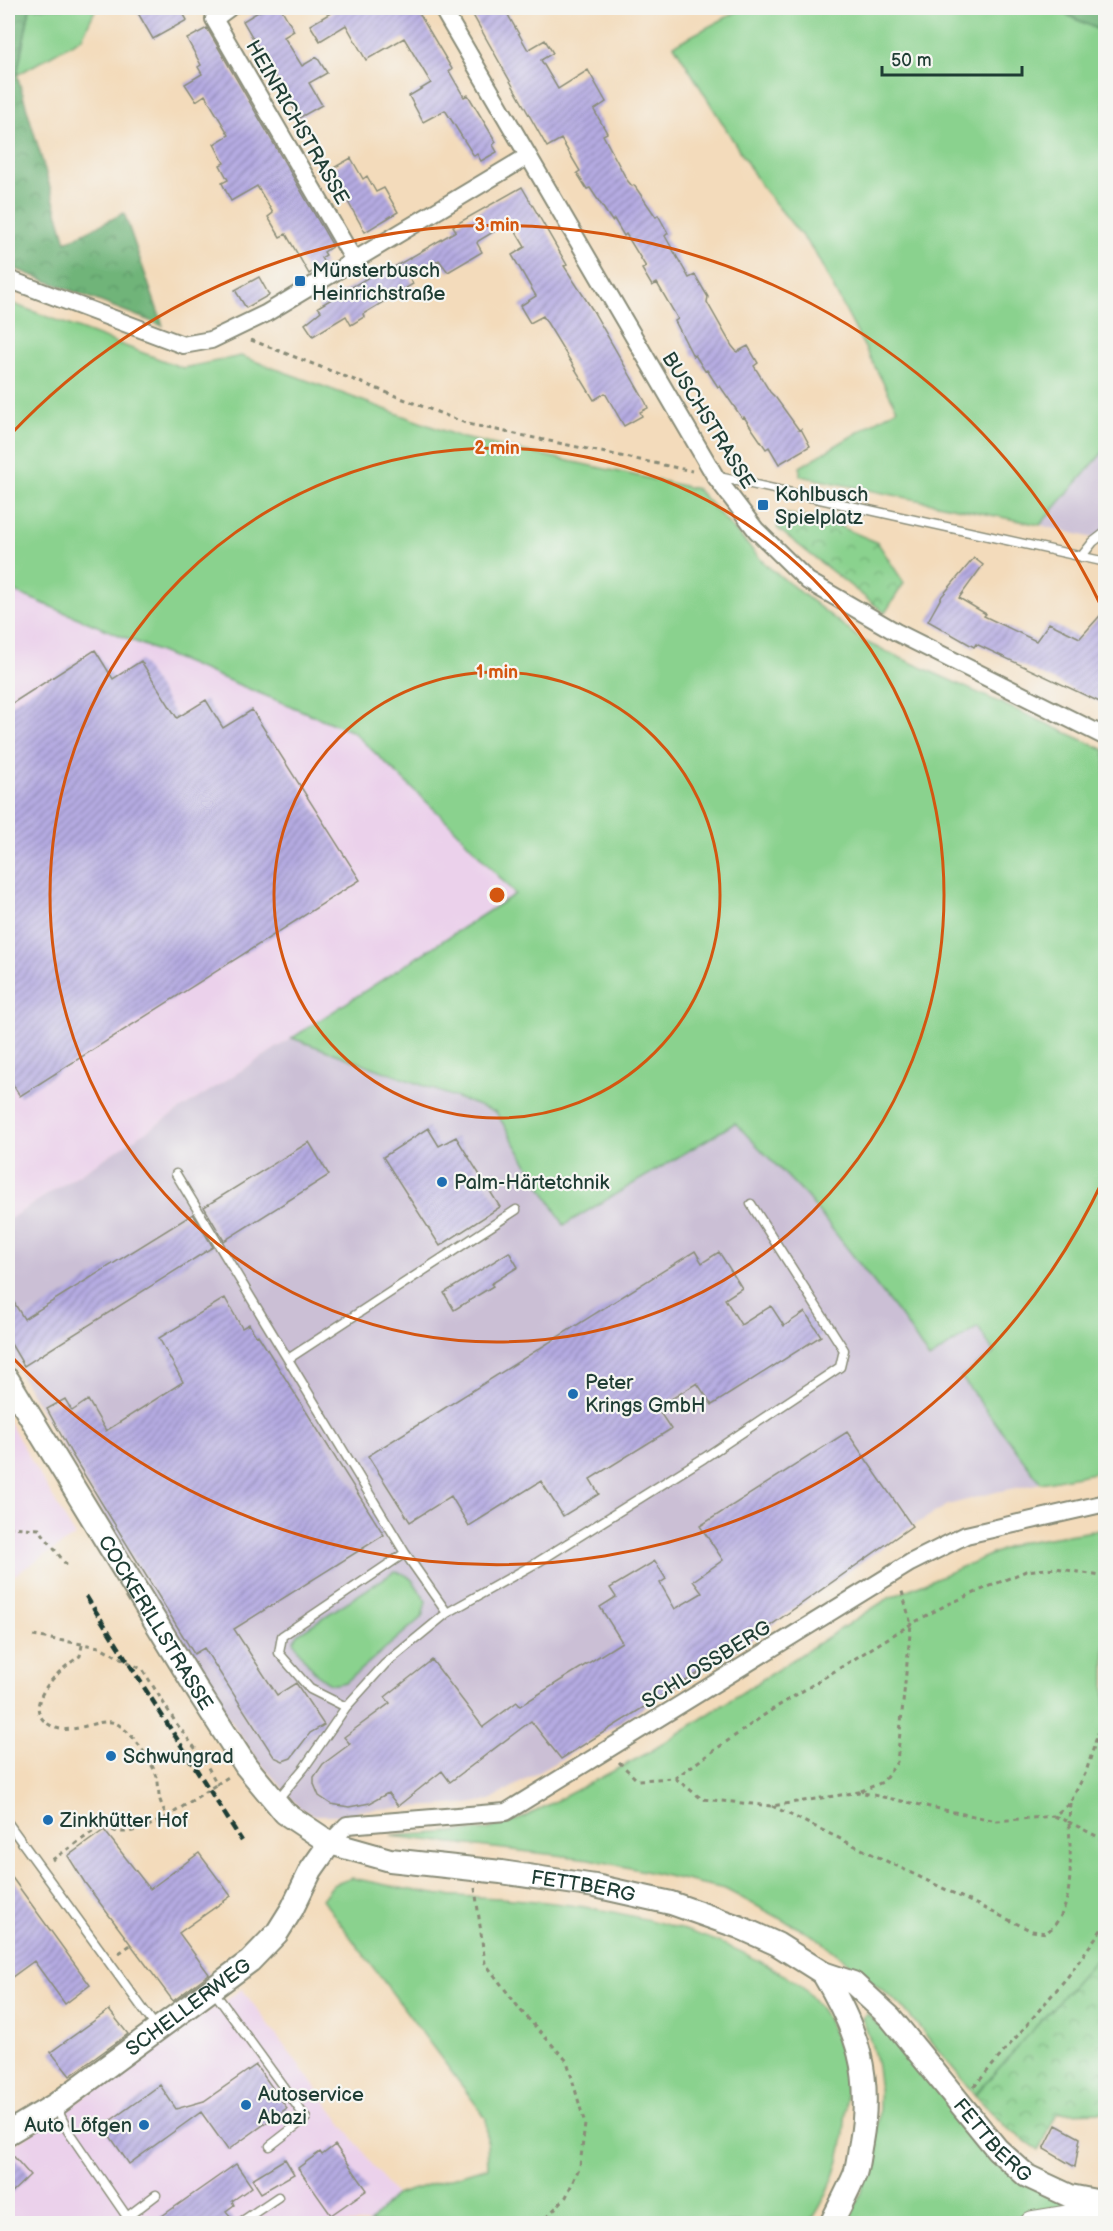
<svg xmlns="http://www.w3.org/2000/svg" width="1113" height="2231" font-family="'Balsamiq Sans',sans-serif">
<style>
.built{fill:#ebd1eb}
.industrial{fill:#cbbfd5}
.grass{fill:#8ad28e;stroke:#548861;stroke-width:1.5}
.forest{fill:url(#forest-crowns);stroke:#477856;stroke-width:1.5}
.park{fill:url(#park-crowns);stroke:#548861;stroke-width:1.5}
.building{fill:url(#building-hatch)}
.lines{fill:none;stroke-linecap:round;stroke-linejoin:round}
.lane-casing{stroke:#898c78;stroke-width:11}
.street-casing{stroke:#898c78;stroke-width:20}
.secondary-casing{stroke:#898c78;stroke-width:26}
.primary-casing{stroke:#898c78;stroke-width:28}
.path{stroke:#898c78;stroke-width:3;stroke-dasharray:4.5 4.5;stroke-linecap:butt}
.lane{stroke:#fff;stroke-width:8}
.street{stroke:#fff;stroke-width:16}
.secondary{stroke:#fff;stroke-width:22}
.primary{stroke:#fff;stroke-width:26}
.rail{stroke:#1f3d34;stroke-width:4.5;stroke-dasharray:9 4.5;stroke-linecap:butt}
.ring{fill:none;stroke:#d45610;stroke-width:3}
.poi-dot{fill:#1f6fb2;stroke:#f6f6f2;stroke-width:2}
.labels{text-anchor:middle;stroke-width:4.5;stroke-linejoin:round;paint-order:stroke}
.street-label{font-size:20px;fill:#1f3d34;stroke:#f6f6f2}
.poi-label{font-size:20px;fill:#1f3d34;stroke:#f6f6f2;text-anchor:start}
.centre{fill:#d45610;stroke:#f6f6f2;stroke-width:3}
.ring-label{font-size:18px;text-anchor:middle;font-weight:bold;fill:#d45610;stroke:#f6f6f2;stroke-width:4.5;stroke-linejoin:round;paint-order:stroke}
</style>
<defs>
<pattern id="forest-crowns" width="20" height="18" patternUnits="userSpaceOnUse" patternTransform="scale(1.5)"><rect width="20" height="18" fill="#6fb479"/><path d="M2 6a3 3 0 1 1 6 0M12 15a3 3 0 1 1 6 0" fill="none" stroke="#5b9464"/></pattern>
<pattern id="park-crowns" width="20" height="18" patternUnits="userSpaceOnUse" patternTransform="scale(1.5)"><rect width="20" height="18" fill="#8ad28e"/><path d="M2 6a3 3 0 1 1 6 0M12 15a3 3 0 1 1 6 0" fill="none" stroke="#70ac75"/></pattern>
<pattern id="building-hatch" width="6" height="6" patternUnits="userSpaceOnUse" patternTransform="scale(1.5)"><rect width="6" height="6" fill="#b5abe2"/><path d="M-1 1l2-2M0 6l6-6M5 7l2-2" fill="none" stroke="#938cb8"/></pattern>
</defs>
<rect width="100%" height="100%" fill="#f6f6f2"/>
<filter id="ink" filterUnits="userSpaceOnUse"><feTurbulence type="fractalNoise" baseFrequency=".0167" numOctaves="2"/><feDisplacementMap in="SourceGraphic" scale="12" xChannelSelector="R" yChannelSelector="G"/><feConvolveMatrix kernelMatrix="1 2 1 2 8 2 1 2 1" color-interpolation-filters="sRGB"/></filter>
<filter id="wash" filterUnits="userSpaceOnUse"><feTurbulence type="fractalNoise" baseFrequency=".008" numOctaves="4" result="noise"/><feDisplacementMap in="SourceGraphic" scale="24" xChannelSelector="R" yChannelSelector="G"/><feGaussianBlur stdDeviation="1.35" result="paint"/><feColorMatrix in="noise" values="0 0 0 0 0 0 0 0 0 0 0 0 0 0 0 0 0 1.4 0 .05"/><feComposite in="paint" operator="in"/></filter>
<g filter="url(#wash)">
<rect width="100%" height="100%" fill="#f3dbbb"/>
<!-- built -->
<path class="built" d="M 8,589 L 353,732 L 453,827 L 515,895 L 8,1220 Z
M 8,1420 L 75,1536 L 8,1579 Z
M 242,1989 L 395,2195 L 369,2223 L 8,2224 L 8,2149 Z"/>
<!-- industrial -->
<path class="industrial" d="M 1105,450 L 1105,541 L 1040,525 Z
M 292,1038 L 496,1112 L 565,1225 L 735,1123 L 807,1197 L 905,1322 L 928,1359 L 977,1326 L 995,1352 L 961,1378 L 1041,1483 L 996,1492 L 948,1505 L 912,1526 L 740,1647 L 561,1759 L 490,1800 L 468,1804 L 358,1810 L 358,1815 L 314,1815 L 301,1809 L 256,1758 L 192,1664 L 8,1354 L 8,1220 Z"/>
<!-- grass -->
<path class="grass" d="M 30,8 L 96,8 L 82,38 L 17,75 Z
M 744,8 L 1053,8 L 1105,33 L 1105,450 L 1040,525 L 800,476 L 800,467 L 897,409 L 814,251 L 762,187 L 674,45 Z
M 8,302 L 183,368 L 241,356 L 463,438 L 697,489 L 766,565 L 863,641 L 1105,750 L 1105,1471 L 1041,1483 L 961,1377 L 994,1353 L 978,1327 L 929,1359 L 905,1322 L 807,1197 L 735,1123 L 564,1225 L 496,1112 L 292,1038 L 515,894 L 453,827 L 353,732 L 8,589 Z
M 1105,1529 L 1105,1949 L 975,2095 L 901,2005 L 817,1938 L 725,1889 L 590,1859 L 391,1836 L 486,1830 L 523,1818 L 648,1753 L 887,1599 L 1018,1543 Z
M 394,1572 C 412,1572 417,1588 426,1601 L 422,1617 L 346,1682 C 341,1683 336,1685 331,1684 C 319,1680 297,1652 294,1640 L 299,1633 Z
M 352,1878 C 382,1884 411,1891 441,1895 C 465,1897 489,1897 513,1899 C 597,1905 697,1924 770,1967 C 778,1972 789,1977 797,1983 C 830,2009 846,2055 846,2096 C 846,2147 838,2180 810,2223 L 369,2223 L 395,2195 L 488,2167 L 486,2118 L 322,1899 L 333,1885 Z
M 867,2014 L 1069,2208 L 977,2223 L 848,2224 C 870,2172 888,2114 875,2057 C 872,2044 867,2031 862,2018 Z"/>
<!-- forest -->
<path class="forest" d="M 8,8 L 30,8 L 17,75 L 66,242 L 124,213 L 163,326 L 8,266 Z
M 1053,8 L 1105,8 L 1105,33 Z"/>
<!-- park -->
<path class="park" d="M 786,514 L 830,522 L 878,543 L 904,583 L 885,613 L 777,528 Z
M 1105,1949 L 1105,2112 L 1057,2113 L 1039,2150 L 1007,2128 L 975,2095 Z"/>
<g id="blocks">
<!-- building -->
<path class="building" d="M 135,8 L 180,8 L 187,20 L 153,39 Z
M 265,8 L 281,8 L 294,31 L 284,37 L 302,66 L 317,57 L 327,73 L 309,83 L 322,105 L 299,118 L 243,21 Z
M 339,8 L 416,8 L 452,69 L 449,71 L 464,97 L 468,95 L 496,142 L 493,145 L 497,152 L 481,161 L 477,154 L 474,156 L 445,110 L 423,122 L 409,96 L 431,83 L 404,38 L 366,60 L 346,25 L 320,41 L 310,25 Z
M 469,8 L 504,8 L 528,50 L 545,40 L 553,53 L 541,60 L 558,89 L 588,70 L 606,102 L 594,110 L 607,133 L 603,135 L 627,180 L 632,186 L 634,185 L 656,217 L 658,215 L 668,233 L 665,236 L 689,278 L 695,275 L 708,297 L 707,302 L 732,346 L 737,352 L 748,346 L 758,363 L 754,366 L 770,392 L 776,398 L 799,430 L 801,429 L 810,446 L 779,464 L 769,447 L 766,449 L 744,417 L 742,418 L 720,386 L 718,387 L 707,370 L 705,371 L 695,355 L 693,356 L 675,321 L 678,319 L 657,283 L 652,286 L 642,269 L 646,267 L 626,234 L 624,236 L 614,219 L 612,221 L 590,188 L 587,189 L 577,173 L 580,171 L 561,139 L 547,147 Z
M 207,28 L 333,246 L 324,252 L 326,255 L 321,258 L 325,264 L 309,274 L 286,234 L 280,237 L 268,217 L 273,213 L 257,186 L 231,201 L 222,183 L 228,180 L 220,165 L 224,163 L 214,144 L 229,135 L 205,95 L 196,101 L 185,84 L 202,74 L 198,67 L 201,65 L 187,39 Z
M 351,158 L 363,179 L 367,176 L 376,192 L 384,188 L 398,212 L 365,232 L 330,170 Z
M 522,187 L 567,265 L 564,266 L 592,309 L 646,403 L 648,408 L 640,412 L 642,416 L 624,426 L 605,393 L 594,400 L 543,316 L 530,323 L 520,306 L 536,296 L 512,255 L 525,247 L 510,222 L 478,241 L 477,243 L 482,252 L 448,272 L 439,260 L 410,278 L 413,284 L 363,314 L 364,317 L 351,325 L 346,316 L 313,336 L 305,324 L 321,311 L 318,307 L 389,265 L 391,269 L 456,231 L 453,226 Z
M 259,277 L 269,295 L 246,308 L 235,290 Z
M 974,558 L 983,565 L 959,598 L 986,614 L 984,616 L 1036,641 L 1049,623 L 1080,638 L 1106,609 L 1106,705 L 976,644 L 974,647 L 928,621 L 942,596 Z
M 95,650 L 113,679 L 141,661 L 177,718 L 206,700 L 223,728 L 252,710 L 360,880 L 20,1096 L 8,1077 L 8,706 Z
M 428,1128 L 439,1146 L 456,1137 L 500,1207 L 440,1246 L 383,1157 Z
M 309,1142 L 329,1175 L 224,1241 L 204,1207 Z
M 193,1214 L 213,1247 L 24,1366 L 8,1339 L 8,1293 L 24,1319 Z
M 695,1251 L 702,1263 L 719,1252 L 742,1288 L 725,1299 L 741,1325 L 771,1306 L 784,1326 L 805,1312 L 821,1336 L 712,1405 L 697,1383 L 657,1408 L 671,1429 L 590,1479 L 599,1494 L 563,1516 L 541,1481 L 469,1526 L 451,1496 L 410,1522 L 368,1456 Z
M 509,1252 L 518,1267 L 491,1284 L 493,1286 L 454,1310 L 444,1293 Z
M 225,1298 L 242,1328 L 249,1324 L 256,1336 L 258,1335 L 384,1535 L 234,1629 L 277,1695 L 296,1683 L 324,1725 L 310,1733 L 291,1758 L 283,1761 L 274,1757 L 204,1648 L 194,1654 L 71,1453 L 47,1409 L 65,1399 L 72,1411 L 88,1400 L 106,1431 L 183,1382 L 159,1338 Z
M 847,1432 L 912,1526 L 740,1647 L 561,1759 L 531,1721 L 450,1782 L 442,1771 L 398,1806 L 388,1793 L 370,1803 L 349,1807 L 331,1804 L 319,1796 L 314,1784 L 314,1777 L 323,1764 L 350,1744 L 344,1737 L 390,1703 L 385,1697 L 432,1660 L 483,1727 L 517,1702 L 520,1706 L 622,1642 L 600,1607 L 616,1597 L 610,1588 L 655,1561 L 666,1579 L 660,1583 L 675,1609 L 702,1593 L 693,1581 L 723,1560 L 700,1526 Z
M 104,1830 L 150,1889 L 199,1853 L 231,1896 L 179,1933 L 209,1974 L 173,2001 L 85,1883 L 68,1856 Z
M 8,1872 L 90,1985 L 65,2004 L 34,1961 L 8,1980 Z
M 109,2010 L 128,2034 L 70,2076 L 51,2052 Z
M 256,2065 L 287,2108 L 228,2150 L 201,2112 L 129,2164 L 103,2126 L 160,2085 L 176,2109 L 204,2101 Z
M 1056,2125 L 1080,2138 L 1075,2167 L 1044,2149 Z
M 335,2145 L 367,2190 L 331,2215 L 298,2168 L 320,2152 L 322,2155 Z
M 8,2150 L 30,2175 L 8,2196 Z
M 285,2159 L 294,2174 L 261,2193 L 252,2179 Z
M 236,2164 L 252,2187 L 232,2201 L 234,2205 L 226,2211 L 233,2220 L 232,2223 L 152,2223 Z"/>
</g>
</g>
<g filter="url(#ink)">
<use href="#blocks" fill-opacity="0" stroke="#898c78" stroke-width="1.5"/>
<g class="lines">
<defs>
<path id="lane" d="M 207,8 L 214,19
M 719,477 L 1106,562
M 1081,557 L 1093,542 L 1106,532
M 176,1174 L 405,1553
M 288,1359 L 516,1210
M 346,1707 L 310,1689 L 279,1653 L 282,1636 L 405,1553 L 447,1613
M 277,1800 L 304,1768 L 346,1707 L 385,1664 L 447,1613 L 538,1562 L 704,1458 L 840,1367 L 844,1350 L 751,1204
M 8,1823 L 156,2027
M 212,1989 L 306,2118 L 270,2146
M 55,2105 L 68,2131 L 132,2224
M 127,2217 L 156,2195
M 238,2224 L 278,2197"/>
<path id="street" d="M 229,8 L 214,19 L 355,262
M 442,8 L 715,476 L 756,530 L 808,581 L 896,632 L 1106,737
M 8,279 L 183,345 L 211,340 L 265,314 L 528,156
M 330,1843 L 347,1825 L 506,1812 L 910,1563 L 966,1535 L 1106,1503"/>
<g id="secondary">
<path id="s1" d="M 8,1380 L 199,1693 L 246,1766 L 285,1813 L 330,1843 L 390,1860 L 501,1872 L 595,1886 L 671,1903 L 739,1927 L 777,1944 L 823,1973 L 853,1983 L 890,2017 L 997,2149 L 1027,2176 L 1070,2196 L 1106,2203"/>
<path d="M 823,1973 C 857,2030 873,2074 861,2142 C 859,2152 858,2164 855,2174 C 848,2191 839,2207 831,2224"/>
<path id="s2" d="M 8,2133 L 55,2105 L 250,1961 L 277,1933 L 292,1909 L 311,1870 L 330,1843"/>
</g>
<path id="primary" d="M 1033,2224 L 1106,2212"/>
</defs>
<!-- lane casing -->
<use href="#lane" class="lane-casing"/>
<!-- street casing -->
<use href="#street" class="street-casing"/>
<!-- secondary casing -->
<use href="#secondary" class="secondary-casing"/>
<!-- primary casing -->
<use href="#primary" class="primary-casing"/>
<!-- path -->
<path class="path" d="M 251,340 L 468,424 L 692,471
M 8,1527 L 39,1529 L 68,1567
M 33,1636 L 100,1647 L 143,1670 L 176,1723 L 204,1760 L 217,1784 L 230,1776
M 82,1645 L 80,1656 C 59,1669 13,1711 56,1728 C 77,1735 103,1714 119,1725 C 134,1735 151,1760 157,1777 C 159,1784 158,1793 160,1800 C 162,1806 165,1812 167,1817 L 217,1784
M 619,1762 L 637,1780 L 675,1778 L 770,1711 L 911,1624 L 946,1605 L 1026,1571 L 1056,1568 L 1106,1577
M 675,1778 L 702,1799 L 772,1806 L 859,1792 L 997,1821 L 1054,1816 L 1070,1803 L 1086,1772 L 1106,1708
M 861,1791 L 883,1782 L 897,1762 L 911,1624 L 901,1588
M 1070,1803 L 1069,1822 L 1106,1841
M 772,1806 L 1032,1931 L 1046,1933 C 1049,1930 1054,1927 1056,1923 C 1075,1900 1070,1850 1069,1822 L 1054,1816
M 52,1860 L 101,1826 C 108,1826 113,1832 120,1832 C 136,1833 153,1824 167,1817
M 475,1888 L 485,1963 L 522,2012 L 567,2061 L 585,2124 L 580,2166 L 566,2197 L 540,2224
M 119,1953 L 132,1944
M 974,2087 L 1069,1975 L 1106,1923"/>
<!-- lane -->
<use href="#lane" class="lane"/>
<!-- street -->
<use href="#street" class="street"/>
<!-- secondary -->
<use href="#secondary" class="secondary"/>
<!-- primary -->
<use href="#primary" class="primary"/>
<!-- rail -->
<path class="rail" d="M 86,1596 L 242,1841"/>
</g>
</g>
<!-- distance rings -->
<g class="ring">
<circle cx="497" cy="895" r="223"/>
<circle cx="497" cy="895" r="447"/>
<path d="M1104 1178A670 670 0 0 1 11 1356M11 434A670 670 0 0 1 1104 612"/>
</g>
<!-- markers -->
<g class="poi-dot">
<rect x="294" y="275" width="12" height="12" rx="3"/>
<rect x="757" y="499" width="12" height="12" rx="3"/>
<circle cx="442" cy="1182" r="6"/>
<circle cx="573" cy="1394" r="6"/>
<circle cx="111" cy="1756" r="6"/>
<circle cx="48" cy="1820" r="6"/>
<circle cx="246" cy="2105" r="6"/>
<circle cx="144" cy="2125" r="6"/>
</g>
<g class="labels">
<!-- street labels -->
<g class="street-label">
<text transform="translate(298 122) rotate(60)" y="7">HEINRICHSTRASSE</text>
<text transform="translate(709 420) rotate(58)" y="7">BUSCHSTRASSE</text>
<text dy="7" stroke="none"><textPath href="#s1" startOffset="284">COCKERILLSTRASSE</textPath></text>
<text transform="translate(706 1664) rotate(-32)" y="7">SCHLOSSBERG</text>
<text dy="7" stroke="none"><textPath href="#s1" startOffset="826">FETTBERG</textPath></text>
<text dy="7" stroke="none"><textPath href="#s2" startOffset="220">SCHELLERWEG</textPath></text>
<text dy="7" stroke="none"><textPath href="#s1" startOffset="1326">FETTBERG</textPath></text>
</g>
<!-- poi labels -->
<g class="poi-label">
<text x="312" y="277">Münsterbusch<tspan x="312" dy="23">Heinrichstraße</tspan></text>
<text x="775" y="501">Kohlbusch<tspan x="775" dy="23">Spielplatz</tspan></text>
<text x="454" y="1189">Palm-Härtetchnik</text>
<text x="585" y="1389">Peter<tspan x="585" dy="23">Krings GmbH</tspan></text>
<text x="123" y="1763">Schwungrad</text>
<text x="60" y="1827">Zinkhütter Hof</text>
<text x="258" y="2101">Autoservice<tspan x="258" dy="23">Abazi</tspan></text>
<text x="132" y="2132" text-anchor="end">Auto Löfgen</text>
</g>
</g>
<circle cx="497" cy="895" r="9" class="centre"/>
<g class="ring-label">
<text x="497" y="231">3 min</text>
<text x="497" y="454">2 min</text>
<text x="497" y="678">1 min</text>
</g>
<!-- margin -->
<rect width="1113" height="2231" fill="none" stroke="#f6f6f2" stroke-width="30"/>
<!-- scale -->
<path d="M882 66v9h140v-9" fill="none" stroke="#1f3d34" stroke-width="3"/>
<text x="891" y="66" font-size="18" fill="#1f3d34" stroke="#f6f6f2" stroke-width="4.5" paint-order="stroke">50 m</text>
</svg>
